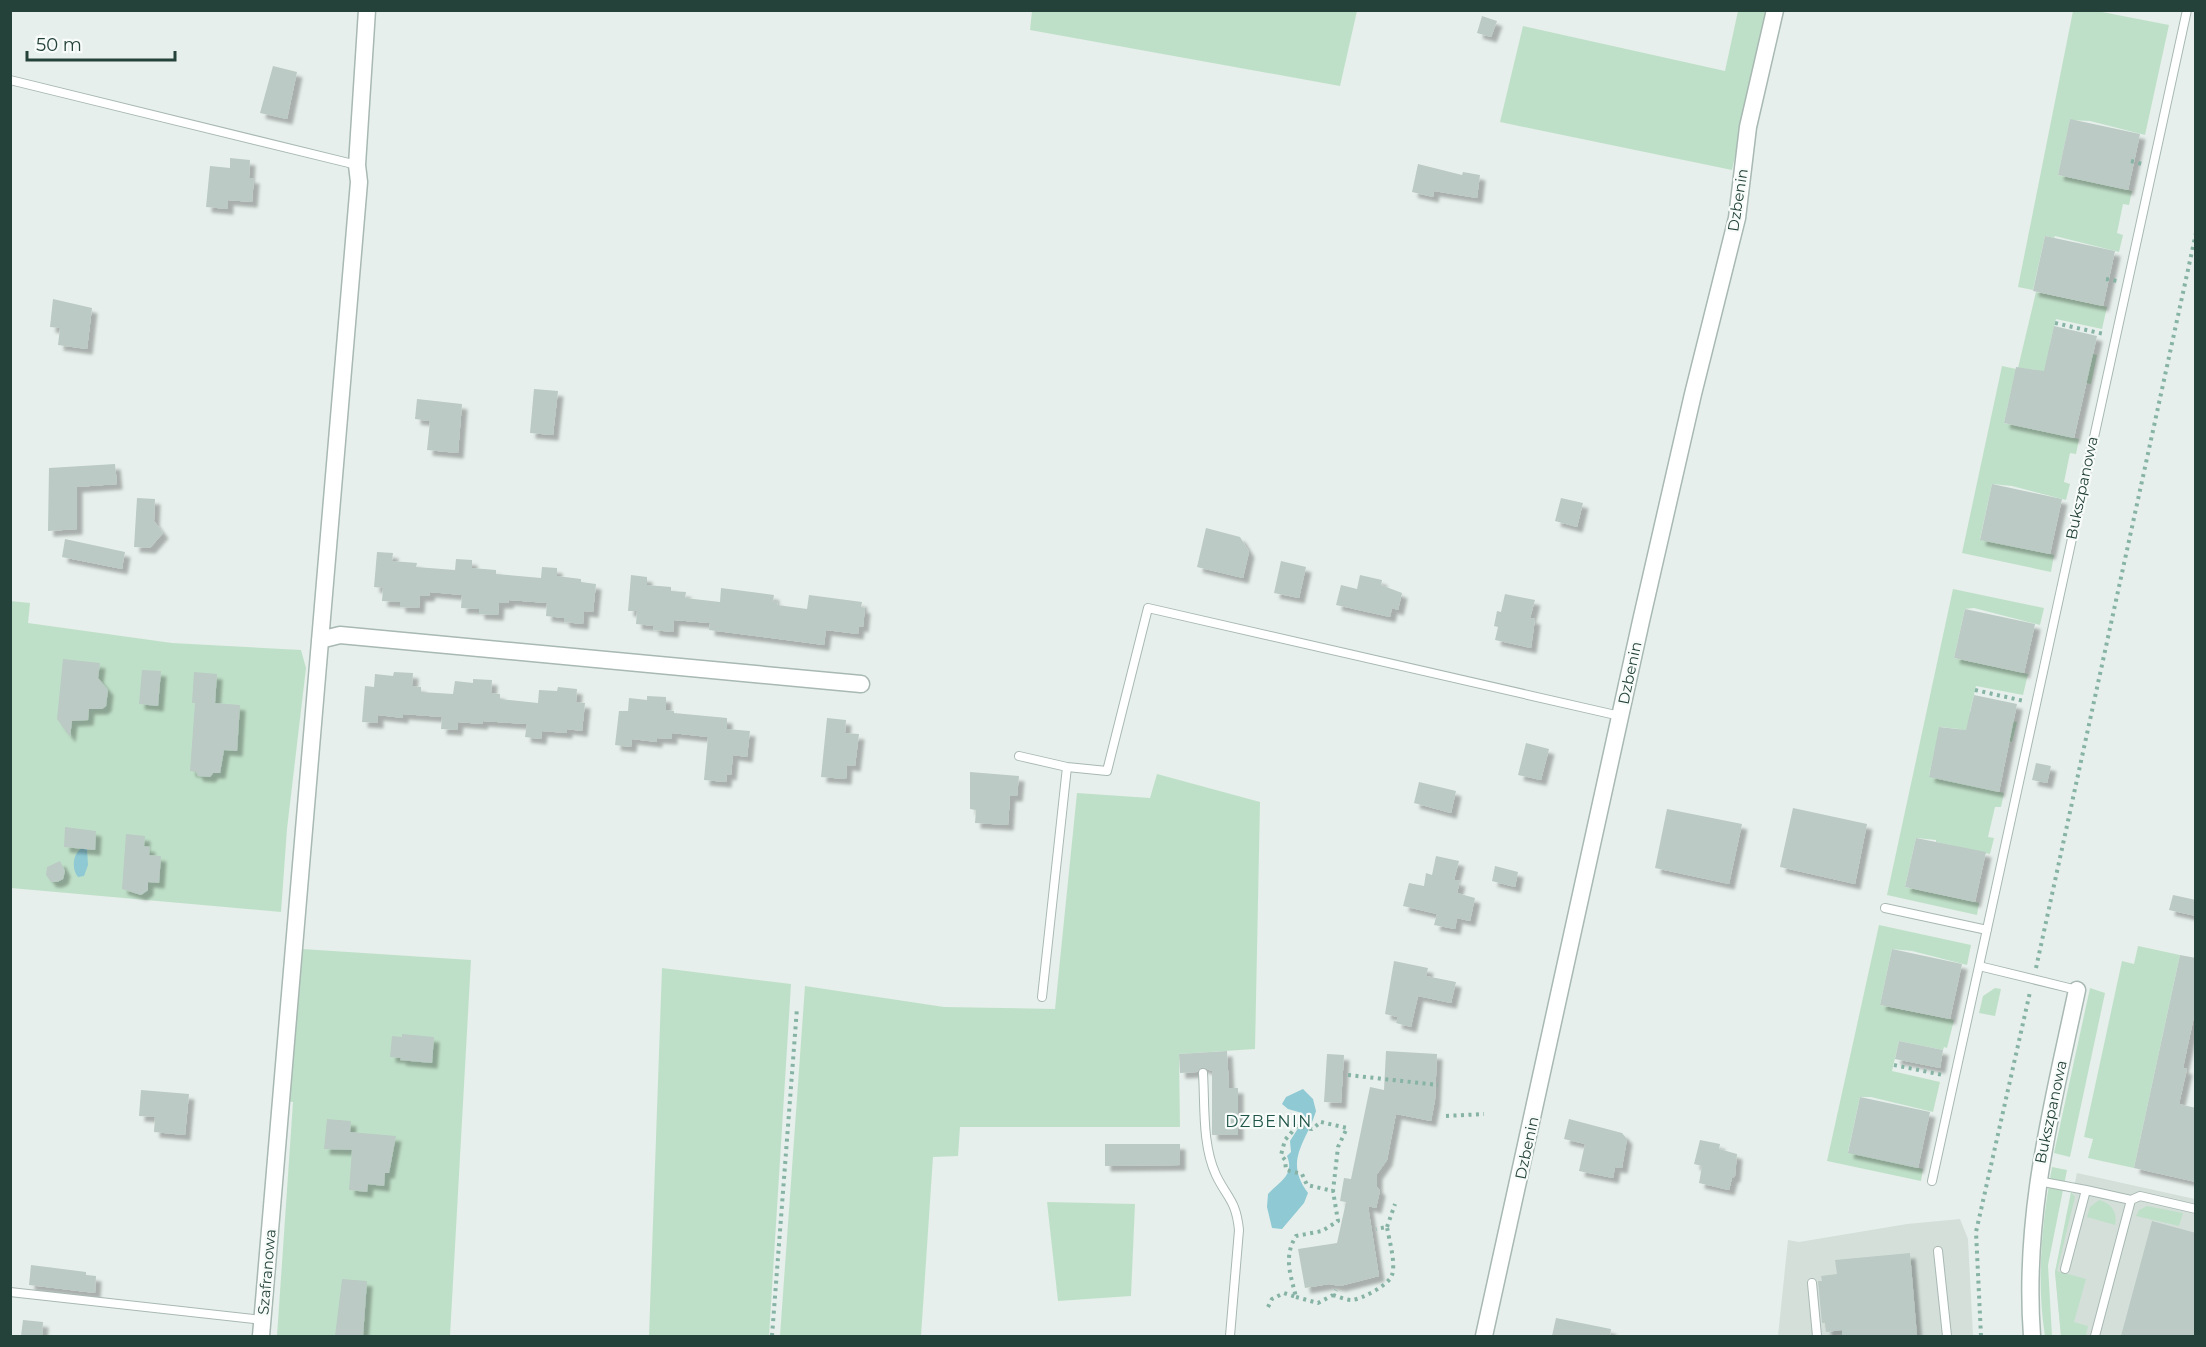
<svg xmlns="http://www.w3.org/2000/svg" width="2206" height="1347" font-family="Montserrat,sans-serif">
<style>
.built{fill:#d4dfda}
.green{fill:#bfe0c8}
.water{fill:#8ec9d4}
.building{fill:#bbcac4;filter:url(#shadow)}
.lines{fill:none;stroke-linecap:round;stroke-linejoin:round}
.service-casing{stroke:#a8b8b2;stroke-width:10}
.minor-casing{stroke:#a8b8b2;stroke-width:19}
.path{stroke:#86b3a5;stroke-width:4;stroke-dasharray:3 4.5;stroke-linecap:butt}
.service{stroke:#fff;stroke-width:8}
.minor{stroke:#fff;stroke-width:16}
.labels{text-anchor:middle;stroke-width:4.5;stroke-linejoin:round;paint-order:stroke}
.street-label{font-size:15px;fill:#24423a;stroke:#f7fbf9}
.neighbourhood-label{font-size:16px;letter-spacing:1.5px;fill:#1f5548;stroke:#f7fbf9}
</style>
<defs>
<filter id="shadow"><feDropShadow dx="5.5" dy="5.5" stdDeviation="1.5" flood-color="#0004"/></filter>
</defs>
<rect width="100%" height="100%" fill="#e6efeb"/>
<!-- built -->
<path class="built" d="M 2077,1173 L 2195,1199 L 2195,1336 L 2061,1336 L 2055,1272 Z
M 1960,1219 L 1968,1239 L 1973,1336 L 1778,1336 L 1788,1240 L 1799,1242 L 1907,1224 Z"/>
<!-- green -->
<path class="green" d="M 1032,11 L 1032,10 L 1357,11 L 1340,86 L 1030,30 Z
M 1738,11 L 1768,11 L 1732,170 L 1500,122 L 1523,26 L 1725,71 Z
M 2073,11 L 2097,11 L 2169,25 L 2145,135 L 2090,121 L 2070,120 L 2058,175 L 2132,191 L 2129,205 L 2123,204 L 2117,233 L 2123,235 L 2119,252 L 2055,236 L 2054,238 L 2045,236 L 2033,290 L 2018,287 Z
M 2036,292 L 2107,307 L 2102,329 L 2056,319 L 2050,344 L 2097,355 L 2091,384 L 2037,372 L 2037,370 L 2018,368 Z
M 2002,366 L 2016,369 L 2004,423 L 2079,439 L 2076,454 L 2070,453 L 2064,482 L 2070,484 L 2066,500 L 2012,486 L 1992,484 L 1980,539 L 2054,555 L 2051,572 L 1962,553 Z
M 1953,589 L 2044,608 L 2040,625 L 1974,608 L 1965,609 L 1954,658 L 2028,674 L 2023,695 L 1976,686 L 1970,712 L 2017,722 L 2012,742 L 1959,729 L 1940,727 L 1929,776 L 2004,793 L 2001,807 L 1995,807 L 1988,837 L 1994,838 L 1990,854 L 1936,842 L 1936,840 L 1916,838 L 1905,887 L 1979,903 L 1977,915 L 1887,895 Z
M 10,601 L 30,603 L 28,623 L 172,643 L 301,650 L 306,668 L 287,829 L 281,912 L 11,888 Z
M 1157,774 L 1260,802 L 1255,1049 L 1179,1054 L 1180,1127 L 960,1127 L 958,1156 L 933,1157 L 921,1336 L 780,1336 L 805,986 L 944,1007 L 1055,1009 L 1077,793 L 1150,798 Z
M 1879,925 L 1971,945 L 1967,965 L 1912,951 L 1892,949 L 1880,1005 L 1954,1020 L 1947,1048 L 1944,1047 L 1943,1050 L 1899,1041 L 1892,1071 L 1940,1082 L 1933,1112 L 1871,1097 L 1860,1097 L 1848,1152 L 1923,1169 L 1921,1181 L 1827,1161 Z
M 2138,946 L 2180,955 L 2134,1168 L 2088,1158 L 2093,1139 L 2084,1137 L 2122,961 L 2134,964 Z
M 302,949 L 471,960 L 450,1336 L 277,1336 L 293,1102 L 287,1101 Z
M 662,968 L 791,984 L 769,1336 L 649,1336 Z
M 1995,988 L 2001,989 L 1995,1016 L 1979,1013 L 1983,996 Z
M 2090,988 L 2105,993 L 2070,1157 L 2054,1153 Z
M 2052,1167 L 2067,1170 L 2048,1265 L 2052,1336 L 2045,1336 C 2036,1279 2042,1223 2052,1167 Z
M 2071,1192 L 2075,1197 L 2057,1271 L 2086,1279 L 2074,1322 L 2088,1326 L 2086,1336 L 2061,1336 L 2055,1272 Z
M 2099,1200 C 2111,1203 2118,1212 2115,1225 L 2087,1217 L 2090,1207 Z
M 1047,1202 L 1135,1204 L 1131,1296 L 1058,1301 Z
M 2147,1206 L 2183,1213 L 2179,1226 L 2136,1216 L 2139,1210 Z"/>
<!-- water -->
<path class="water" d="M 82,848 L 87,849 L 88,865 L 84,876 L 78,877 C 71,869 73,853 82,848 Z
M 1303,1089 L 1313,1099 L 1316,1111 C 1307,1142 1283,1160 1308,1193 L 1304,1203 L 1282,1229 L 1272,1228 L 1267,1207 L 1268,1194 C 1280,1181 1295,1175 1287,1156 L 1291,1152 L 1290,1141 L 1302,1122 L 1302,1113 L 1288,1109 L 1282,1104 L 1286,1097 Z"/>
<!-- building -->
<path class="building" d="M 1482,16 L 1497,21 L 1491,37 L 1477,33 Z
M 273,66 L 297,72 L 287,119 L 260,113 Z
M 2070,119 L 2140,134 L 2128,190 L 2058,175 Z
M 230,158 L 250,160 L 249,178 L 254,178 L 252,202 L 228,200 L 228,209 L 206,207 L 210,166 L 230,168 Z
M 1418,164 L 1462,175 L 1463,172 L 1480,175 L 1477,198 L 1434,191 L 1433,197 L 1412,192 Z
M 2045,236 L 2115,251 L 2103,306 L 2033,291 Z
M 53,299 L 92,308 L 87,349 L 58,345 L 60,328 L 50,327 Z
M 2054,326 L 2097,336 L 2074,438 L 2004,423 L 2016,367 L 2044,371 Z
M 534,389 L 558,391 L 553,435 L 530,433 Z
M 417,399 L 462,404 L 458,453 L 427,450 L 430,421 L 415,419 Z
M 115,464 L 117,484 L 77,487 L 77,529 L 48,531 L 49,468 Z
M 1992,484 L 2062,499 L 2050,554 L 1980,540 Z
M 137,498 L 155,499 L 154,521 L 163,533 L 150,548 L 134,547 Z
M 1561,498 L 1583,503 L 1577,527 L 1555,521 Z
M 1206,528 L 1240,537 L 1249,552 L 1243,578 L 1197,567 Z
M 65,539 L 125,552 L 122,569 L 62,557 Z
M 377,552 L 393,553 L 392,561 L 417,563 L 416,567 L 455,570 L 456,559 L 472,560 L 472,568 L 496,570 L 496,574 L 541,578 L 542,567 L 557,568 L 557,576 L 581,579 L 581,582 L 596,584 L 593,612 L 584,611 L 583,624 L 564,622 L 564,618 L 546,616 L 547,603 L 509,600 L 508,603 L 499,603 L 498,615 L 479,614 L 479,609 L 461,608 L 462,595 L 430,592 L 429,596 L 420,596 L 419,608 L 400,607 L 400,602 L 382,601 L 383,588 L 374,587 Z
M 1281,561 L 1306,567 L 1299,598 L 1274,593 Z
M 631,575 L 647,577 L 647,585 L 671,587 L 671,591 L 686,592 L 685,598 L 720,602 L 721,588 L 774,595 L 773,601 L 778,601 L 777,605 L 807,609 L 809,595 L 862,602 L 861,607 L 865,608 L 863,627 L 859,626 L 858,634 L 826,630 L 824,645 L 709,630 L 710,623 L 674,620 L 673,632 L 653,630 L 654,626 L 636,624 L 637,611 L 628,611 Z
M 1360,575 L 1382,580 L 1381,585 L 1402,593 L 1398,610 L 1392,608 L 1390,617 L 1336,605 L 1341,585 L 1357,589 Z
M 1505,594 L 1535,600 L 1530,618 L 1535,619 L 1531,648 L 1495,640 L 1498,627 L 1494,626 L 1497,611 L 1501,612 Z
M 1965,609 L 2035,624 L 2024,673 L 1954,658 Z
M 63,659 L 100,663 L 98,678 L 108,690 L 106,706 L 102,709 L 89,709 L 88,720 L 72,721 L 70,737 L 57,719 Z
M 142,670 L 161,671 L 158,706 L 139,704 Z
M 194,672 L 217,674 L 215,703 L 240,705 L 237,751 L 224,750 L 220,773 L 213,773 L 210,777 L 198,776 L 196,772 L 190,771 L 195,703 L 192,703 Z
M 394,672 L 413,673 L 412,686 L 421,687 L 421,692 L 453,694 L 455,681 L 473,683 L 473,679 L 492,680 L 491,693 L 500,694 L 500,699 L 538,703 L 539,690 L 557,691 L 558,687 L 577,689 L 576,702 L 585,703 L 582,731 L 567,729 L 567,733 L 542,731 L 541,739 L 525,737 L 527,724 L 483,721 L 482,724 L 458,722 L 457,730 L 441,729 L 442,717 L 403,714 L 403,718 L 378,715 L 378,723 L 362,722 L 365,686 L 374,687 L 375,674 L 393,676 Z
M 1974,695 L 2017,704 L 1999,792 L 1929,777 L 1939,727 L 1966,730 Z
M 647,696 L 666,697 L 666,710 L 674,711 L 674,713 L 727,718 L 727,729 L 750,731 L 747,757 L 733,755 L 731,775 L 727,774 L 726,782 L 704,780 L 708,737 L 672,733 L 672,739 L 657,738 L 657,742 L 632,739 L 631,747 L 615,745 L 619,711 L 628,711 L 629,698 L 647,700 Z
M 827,718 L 846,720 L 845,733 L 859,734 L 855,766 L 847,765 L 846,779 L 821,777 Z
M 1526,743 L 1549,749 L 1541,780 L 1518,775 Z
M 2036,763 L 2051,766 L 2047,783 L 2032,780 Z
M 970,772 L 1019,776 L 1017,796 L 1010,796 L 1008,825 L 975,823 L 976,810 L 970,809 Z
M 1419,782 L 1456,791 L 1451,813 L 1414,803 Z
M 1793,808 L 1867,824 L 1855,884 L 1780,867 Z
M 1667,809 L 1742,824 L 1729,884 L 1655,868 Z
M 65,827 L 96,831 L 95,850 L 64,847 Z
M 126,834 L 145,836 L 144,846 L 150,847 L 149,855 L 161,856 L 159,883 L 148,882 L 148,890 L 141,895 L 122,889 Z
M 1916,838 L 1986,852 L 1975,902 L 1905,887 Z
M 1436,856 L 1459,861 L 1454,880 L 1460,881 L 1457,893 L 1475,898 L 1470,921 L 1457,918 L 1455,929 L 1434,925 L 1437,914 L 1403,906 L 1409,883 L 1424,886 L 1426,873 L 1432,875 Z
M 60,861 L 65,871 L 63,879 L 57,882 L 51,882 L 46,875 L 47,867 Z
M 1495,866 L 1518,872 L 1515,887 L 1492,881 Z
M 2173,895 L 2196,900 L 2196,916 L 2169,910 Z
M 1892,949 L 1962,964 L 1950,1019 L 1880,1005 Z
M 2180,955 L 2196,958 L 2196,1007 L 2183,1068 L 2187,1069 L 2179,1104 L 2196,1108 L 2196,1182 L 2134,1168 Z
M 1394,961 L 1428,968 L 1426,976 L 1456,982 L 1451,1003 L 1418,996 L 1411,1027 L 1396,1023 L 1398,1017 L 1385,1014 Z
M 402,1034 L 434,1037 L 432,1063 L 400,1060 L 401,1058 L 390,1057 L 392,1036 L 402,1037 Z
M 1899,1041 L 1943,1050 L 1940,1068 L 1895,1059 Z
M 1227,1051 L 1229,1088 L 1238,1088 L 1238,1135 L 1212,1135 L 1212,1071 L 1202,1067 L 1197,1072 L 1180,1073 L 1179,1054 Z
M 1386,1051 L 1437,1054 L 1435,1100 L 1431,1121 L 1396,1114 L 1387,1160 L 1377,1174 L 1377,1187 L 1380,1191 L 1376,1208 L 1368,1206 L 1379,1276 L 1340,1286 L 1329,1284 L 1305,1288 L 1298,1249 L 1337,1243 L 1346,1202 L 1340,1201 L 1344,1178 L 1351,1179 L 1370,1087 L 1384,1090 Z
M 1327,1054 L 1344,1055 L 1341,1103 L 1324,1102 Z
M 141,1090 L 189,1094 L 185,1135 L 154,1132 L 155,1117 L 139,1116 Z
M 1860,1097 L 1930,1112 L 1918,1168 L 1848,1153 Z
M 327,1119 L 351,1121 L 350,1132 L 396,1136 L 389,1173 L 385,1173 L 384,1186 L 368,1184 L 367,1192 L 349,1190 L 352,1150 L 324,1149 Z
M 1569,1119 L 1622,1133 L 1627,1139 L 1622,1168 L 1615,1167 L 1613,1178 L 1579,1171 L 1585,1144 L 1564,1139 Z
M 1700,1140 L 1720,1144 L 1719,1149 L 1737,1154 L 1735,1176 L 1732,1178 L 1729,1190 L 1699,1183 L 1702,1166 L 1694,1164 Z
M 1105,1144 L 1180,1144 L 1180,1165 L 1105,1166 Z
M 2152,1221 L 2196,1233 L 2196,1336 L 2121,1336 Z
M 1910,1253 L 1917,1336 L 1842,1336 L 1842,1330 L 1826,1332 L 1825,1323 L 1822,1323 L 1818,1281 L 1822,1281 L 1821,1276 L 1837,1274 L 1835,1260 Z
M 31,1265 L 86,1272 L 86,1275 L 96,1276 L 95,1293 L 29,1285 Z
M 342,1279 L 367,1281 L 363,1336 L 335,1336 Z
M 1556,1318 L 1611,1329 L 1610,1336 L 1552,1336 Z
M 23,1320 L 43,1322 L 42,1336 L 21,1336 Z"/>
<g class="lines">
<defs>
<path id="service" d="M 10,80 L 357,165
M 1019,756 L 1067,767 L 1107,771 L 1148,608 L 1620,716
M 1885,908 L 1987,930
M 2077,990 L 1979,966 L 2187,10
M 1042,997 L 1067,767
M 1203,1073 C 1205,1105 1202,1145 1216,1175 C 1227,1198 1236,1200 1239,1230 L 1230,1336
M 1932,1181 L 1979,966
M 2038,1181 L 2086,1190
M 1938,1251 L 1947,1336
M 2065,1269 L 2086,1190 L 2131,1200
M 1812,1283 L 1817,1336
M 10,1292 L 263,1320
M 2095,1336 L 2131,1200 L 2140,1196 L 2196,1209"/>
<path id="minor" d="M 320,640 L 340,635 L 861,684
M 261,1336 L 359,182 L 357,165 L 367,10
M 1484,1336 L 1641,621 L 1693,394 L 1737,218 L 1748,127 L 1775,10
M 2032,1336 C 2023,1215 2052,1108 2077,990"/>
</defs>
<!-- service casing -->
<use href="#service" class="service-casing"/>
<!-- minor casing -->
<use href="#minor" class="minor-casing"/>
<!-- path -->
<path class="path" d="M 2131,161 L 2142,164
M 2106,279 L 2117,281
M 2055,323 L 2104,334
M 1975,690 L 2024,701
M 2036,968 L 2196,233
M 1894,1065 L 1943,1075
M 1348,1075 L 1438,1085
M 1446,1116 L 1484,1114
M 1321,1122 L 1347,1128 L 1338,1147 L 1333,1191 L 1307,1185 L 1302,1174 L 1286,1170 L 1285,1160 L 1281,1155 L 1285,1140 L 1297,1126 L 1312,1129 Z
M 1387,1227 L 1395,1204
M 1333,1295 C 1339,1297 1346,1300 1352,1300 C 1362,1299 1389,1285 1392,1275 C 1396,1262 1389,1240 1387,1227 L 1376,1229
M 1296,1297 L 1318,1303 L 1333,1295 L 1336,1290
M 1268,1307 L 1272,1299 L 1284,1293 L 1296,1297 C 1291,1276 1283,1257 1296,1236 L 1322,1231 L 1338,1221 L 1333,1191
M 772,1336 L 797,1008
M 1981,1336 L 1976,1232 L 2030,992"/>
<!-- service -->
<use href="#service" class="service"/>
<!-- minor -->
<use href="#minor" class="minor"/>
</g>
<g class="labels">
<!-- street labels -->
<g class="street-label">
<text transform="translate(1738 200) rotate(-81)" y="5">Dzbenin</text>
<text transform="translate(2082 488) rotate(-78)" y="5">Bukszpanowa</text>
<text transform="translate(1630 673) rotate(-78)" y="5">Dzbenin</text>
<text transform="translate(2051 1112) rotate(-78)" y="5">Bukszpanowa</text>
<text transform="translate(1527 1148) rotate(-78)" y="5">Dzbenin</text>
<text transform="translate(267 1272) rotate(-85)" y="5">Szafranowa</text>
</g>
<!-- neighbourhood labels -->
<g class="neighbourhood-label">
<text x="1269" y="1127">DZBENIN</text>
</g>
</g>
<!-- border -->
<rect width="2206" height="1347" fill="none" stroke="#24423a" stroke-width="24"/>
<!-- scale -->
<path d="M27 51v9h148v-9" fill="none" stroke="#24423a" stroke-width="3"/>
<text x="36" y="51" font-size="18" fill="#24423a" stroke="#f7fbf9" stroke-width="4.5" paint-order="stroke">50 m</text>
</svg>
